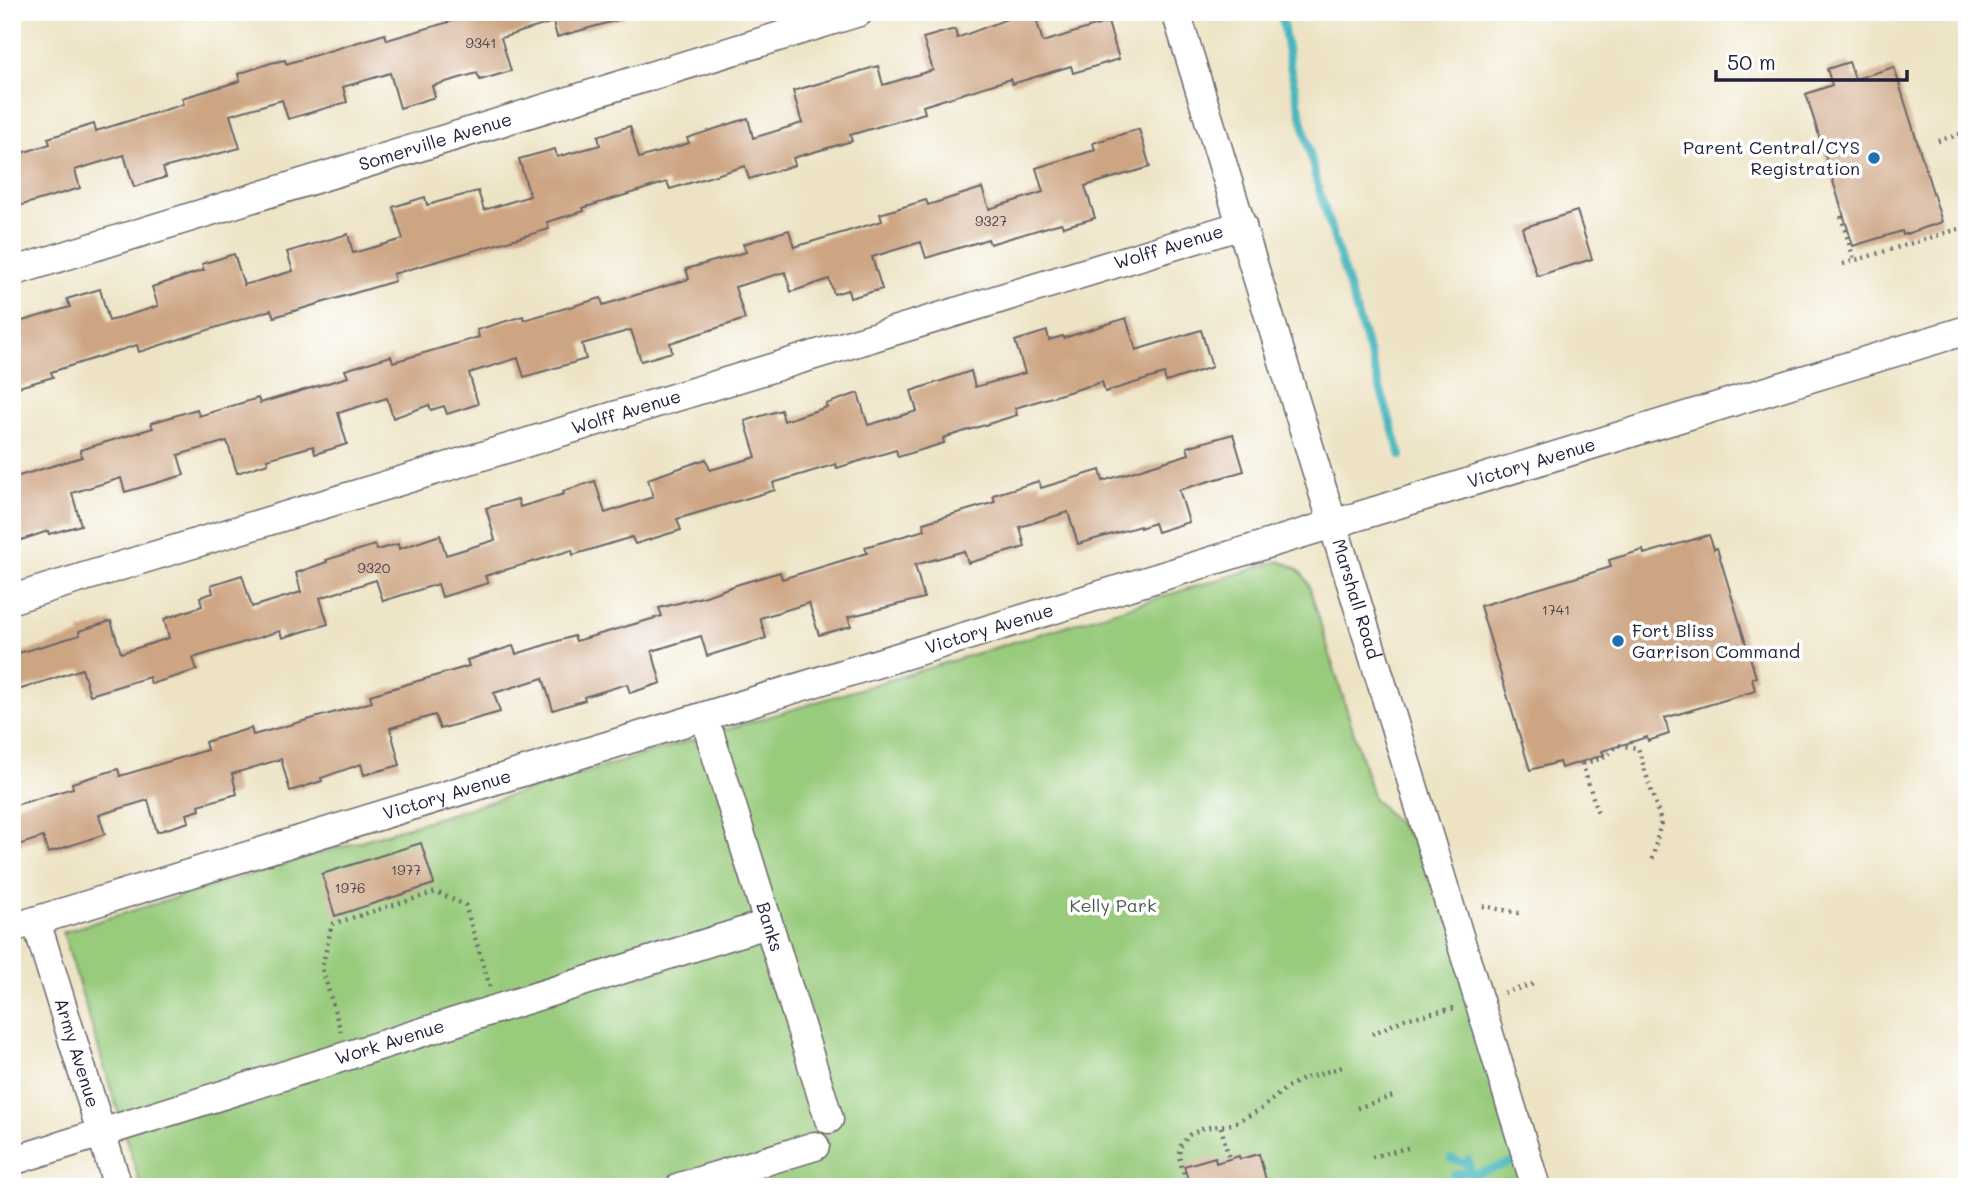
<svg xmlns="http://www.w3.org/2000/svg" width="1979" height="1199" font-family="Mali,sans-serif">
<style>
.green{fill:#98cb7b;stroke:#5d765b;stroke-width:2}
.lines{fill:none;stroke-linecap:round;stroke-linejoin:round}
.stream{stroke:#47b6bd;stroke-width:8}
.building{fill:#cda583}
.minor-casing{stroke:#69666b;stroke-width:31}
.path{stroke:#69666b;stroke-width:4.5;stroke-dasharray:2 5;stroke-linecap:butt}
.minor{stroke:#fff;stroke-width:28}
.poi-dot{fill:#1f6fb2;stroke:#fff;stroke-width:2.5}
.labels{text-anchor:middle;stroke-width:7;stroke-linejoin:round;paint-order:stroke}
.number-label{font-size:14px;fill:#4d434d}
.street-label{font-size:18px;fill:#22223b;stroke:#fff}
.poi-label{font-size:18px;fill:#22223b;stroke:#fff;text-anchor:end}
.park-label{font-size:18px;fill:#4b5d51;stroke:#fff}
</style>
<rect width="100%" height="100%" fill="#fff"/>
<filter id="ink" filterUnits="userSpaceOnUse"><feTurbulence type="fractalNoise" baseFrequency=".0143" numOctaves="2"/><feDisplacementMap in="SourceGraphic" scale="14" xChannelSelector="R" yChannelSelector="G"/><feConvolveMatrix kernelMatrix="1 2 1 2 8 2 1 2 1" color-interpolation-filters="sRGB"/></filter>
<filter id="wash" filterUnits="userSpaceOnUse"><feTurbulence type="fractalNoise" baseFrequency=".00686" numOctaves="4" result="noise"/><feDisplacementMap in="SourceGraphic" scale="28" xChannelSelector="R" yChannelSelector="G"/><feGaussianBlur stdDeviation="1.57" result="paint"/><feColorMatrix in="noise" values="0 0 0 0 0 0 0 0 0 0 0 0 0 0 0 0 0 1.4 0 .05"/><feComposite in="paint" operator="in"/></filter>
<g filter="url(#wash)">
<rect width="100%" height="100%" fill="#ede3c4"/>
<!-- green -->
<path class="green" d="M 1279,561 C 1295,566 1302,570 1309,586 L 1374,799 L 1438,865 L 1536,1187 L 141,1187 L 63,932 Z"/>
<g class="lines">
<!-- stream -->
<path class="stream" d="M 1281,12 L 1290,66 L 1316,180 L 1401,456
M 1451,1159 L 1469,1164
M 1468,1160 L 1475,1187
M 1454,1175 L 1471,1171
M 1472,1175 L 1524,1159"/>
</g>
<g id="blocks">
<!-- building -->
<path class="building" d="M 483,12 L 624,12 L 625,18 L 557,37 L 553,22 L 501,38 L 511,71 L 480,80 L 477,73 L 432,86 L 435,97 L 400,108 L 390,73 L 343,87 L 347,102 L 288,119 L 282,100 L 230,115 L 240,148 L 163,168 L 166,177 L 134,187 L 124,155 L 75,170 L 80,188 L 12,208 L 12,156 L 50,144 L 48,138 L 94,124 L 96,131 L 184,104 L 182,98 L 240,81 L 238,74 L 271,63 L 285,60 L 286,64 L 385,34 L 387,40 Z
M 1026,12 L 1034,12 L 1043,42 L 1108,22 L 1119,59 L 1073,73 L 1071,66 L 1012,84 L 1010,79 L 923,106 L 925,113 L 850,135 L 852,141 L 793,158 L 795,165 L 749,179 L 745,166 L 670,189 L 667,182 L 583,208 L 584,211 L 547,222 L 549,229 L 393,274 L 395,281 L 274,317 L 271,310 L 139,352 L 137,345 L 51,372 L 53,377 L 12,389 L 12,324 L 70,307 L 67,299 L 100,289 L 109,321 L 158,306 L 152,287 L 204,270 L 202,264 L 234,254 L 244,285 L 293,271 L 287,252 L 348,234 L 353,253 L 403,239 L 393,207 L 425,197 L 427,205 L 478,191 L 484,210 L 530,196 L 519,159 L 555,149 L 557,157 L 600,145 L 598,136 L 630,126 L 639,158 L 689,143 L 687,138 L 748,118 L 753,138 L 802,123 L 793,91 L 878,66 L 883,85 L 933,70 L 923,38 L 955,29 L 957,38 Z
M 1849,62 L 1855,79 L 1894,67 L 1942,222 L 1903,235 L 1902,231 L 1853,246 L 1806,94 L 1832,85 L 1827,69 Z
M 1139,129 L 1150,167 L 1085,186 L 1095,218 L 1063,227 L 1061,223 L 990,244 L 988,239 L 926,258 L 921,242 L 872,257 L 882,289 L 850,298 L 848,290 L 834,294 L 829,279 L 791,292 L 785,272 L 735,287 L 745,319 L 670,343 L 672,352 L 641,361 L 631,330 L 582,344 L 586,359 L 524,377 L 518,358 L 469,373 L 478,404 L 447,414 L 444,406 L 431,410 L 429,405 L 393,418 L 387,398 L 338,413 L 347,444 L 315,454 L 313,446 L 267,459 L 268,463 L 237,473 L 227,441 L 178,455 L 184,475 L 125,492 L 121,478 L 72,493 L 81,525 L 49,534 L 48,531 L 12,543 L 12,478 L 82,457 L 80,450 L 153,428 L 151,423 L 197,409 L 199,416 L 258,398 L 260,403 L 348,377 L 345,370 L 391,356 L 393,362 L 479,337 L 477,330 L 523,316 L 524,320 L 601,298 L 603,305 L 689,279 L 686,269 L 746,252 L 743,244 L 789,230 L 794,247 L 882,221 L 880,214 L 926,200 L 928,205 L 982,188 L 989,209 L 1043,192 L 1036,168 L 1095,150 L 1093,143 Z
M 1577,211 L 1592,259 L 1537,276 L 1522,228 Z
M 1126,318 L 1136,350 L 1201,330 L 1212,367 L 1166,382 L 1164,374 L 1105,392 L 1102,382 L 1015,408 L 1017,415 L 943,438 L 944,443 L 898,457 L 896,450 L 837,468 L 836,464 L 773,483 L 775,490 L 677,519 L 681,530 L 635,544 L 632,537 L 573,555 L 572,550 L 485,576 L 488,583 L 442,597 L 438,584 L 383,601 L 376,580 L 320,598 L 328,624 L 282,638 L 280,631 L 193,658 L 197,670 L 151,684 L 149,677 L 90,695 L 82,669 L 12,692 L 12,655 L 80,635 L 79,631 L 111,621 L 121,653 L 169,638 L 164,619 L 202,606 L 200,597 L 213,593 L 211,585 L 242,575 L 252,607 L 301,592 L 296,573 L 327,562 L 326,560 L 375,545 L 377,550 L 398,544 L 399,549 L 440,535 L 446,555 L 495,540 L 486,508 L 518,499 L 520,507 L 564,494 L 563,491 L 595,481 L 605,513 L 653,497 L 648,479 L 706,459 L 710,470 L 756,457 L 745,421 L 781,410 L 784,421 L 827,407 L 826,404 L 858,393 L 868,425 L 917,411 L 911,391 L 971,371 L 975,387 L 1025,373 L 1015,341 L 1047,331 L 1049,340 L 1063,336 L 1064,338 Z
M 1233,434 L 1244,471 L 1179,490 L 1189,522 L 1157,532 L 1154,523 L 1140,528 L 1140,526 L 1078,544 L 1068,512 L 1020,527 L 1025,547 L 968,563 L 964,551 L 915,565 L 924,598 L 848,617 L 851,626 L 819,635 L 809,603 L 760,618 L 766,638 L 707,656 L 701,636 L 652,651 L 661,683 L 630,693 L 627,684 L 584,697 L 585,700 L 553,710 L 543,678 L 494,693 L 500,712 L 440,729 L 435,715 L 390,728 L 400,765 L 364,775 L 361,764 L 321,778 L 322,781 L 290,791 L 281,759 L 232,774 L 237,794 L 199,805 L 200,810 L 187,814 L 189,822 L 157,832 L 148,800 L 99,815 L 105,834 L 48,853 L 43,837 L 12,847 L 12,806 L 73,788 L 72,783 L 118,769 L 120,776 L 207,750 L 205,742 L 251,728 L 253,735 L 372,702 L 370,695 L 469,666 L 467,660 L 513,646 L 516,654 L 574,636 L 576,641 L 662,616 L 659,608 L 706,596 L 739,584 L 780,572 L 782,579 L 867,553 L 865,547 L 925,530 L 923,523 L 995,502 L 993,495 L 1039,481 L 1041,488 L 1100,470 L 1103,481 L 1189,454 L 1187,447 Z
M 1709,535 L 1714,549 L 1717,548 L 1756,677 L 1752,678 L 1755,691 L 1665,718 L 1669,734 L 1648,741 L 1647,737 L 1602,751 L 1604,755 L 1561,768 L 1559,762 L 1530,770 L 1480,606 L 1611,567 L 1609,560 L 1643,550 L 1644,554 Z
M 421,843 L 434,884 L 335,916 L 322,874 Z
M 1259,1154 L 1268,1187 L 1190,1187 L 1184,1166 L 1215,1157 L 1216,1163 L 1239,1156 L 1240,1159 Z"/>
</g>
</g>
<g filter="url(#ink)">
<use href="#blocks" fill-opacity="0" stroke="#69666b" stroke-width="2"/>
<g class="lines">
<defs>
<g id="minor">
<path id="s1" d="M 1176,12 L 1536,1187"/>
<path id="s2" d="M 12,272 L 859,12"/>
<path id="s3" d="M 12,599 L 1242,225"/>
<path id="s4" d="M 710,735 L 829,1119"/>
<path id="s5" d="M 36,921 L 118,1187"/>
<path id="s6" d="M 12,928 L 1967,330"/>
<path id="s7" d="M 12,1161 L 767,924"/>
<path d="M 680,1187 L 815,1146"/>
</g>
</defs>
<!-- minor casing -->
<use href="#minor" class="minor-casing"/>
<!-- path -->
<path class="path" d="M 1938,141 L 1967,132
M 1841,216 L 1854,260
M 1843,264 L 1965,227
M 1582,763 L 1599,816
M 1583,764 L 1606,757 L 1617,745 L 1638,748 L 1661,822 L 1652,860
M 1483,906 L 1519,913
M 1504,993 L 1537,983
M 341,1032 L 322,968 L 332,924 L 436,892 L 465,905 L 490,987
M 1372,1034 L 1405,1019 L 1455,1008
M 1357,1108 L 1396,1095
M 1221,1127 L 1229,1159
M 1372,1157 L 1411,1147
M 1187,1187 L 1179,1156 L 1180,1147 L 1189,1135 L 1204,1128 L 1232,1124 L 1260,1110 L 1287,1087 L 1303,1079 L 1342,1067
M 1394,1187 L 1416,1179"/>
<!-- minor -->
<use href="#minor" class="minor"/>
</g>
</g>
<!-- markers -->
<g class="poi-dot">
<circle cx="1874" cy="158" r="7"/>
<circle cx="1618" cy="641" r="7"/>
</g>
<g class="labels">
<!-- number labels -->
<g class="number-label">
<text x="481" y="48">9341</text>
<text x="991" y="226">9327</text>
<text x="374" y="573">9320</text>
<text x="1556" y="615">1741</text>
<text x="406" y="875">1977</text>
<text x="350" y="893">1976</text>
</g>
<!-- street labels -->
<g class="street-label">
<text dy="6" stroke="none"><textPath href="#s2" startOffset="443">Somerville Avenue</textPath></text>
<text dy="6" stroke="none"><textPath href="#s3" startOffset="1209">Wolff Avenue</textPath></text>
<text dy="6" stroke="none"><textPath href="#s3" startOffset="642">Wolff Avenue</textPath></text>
<text dy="6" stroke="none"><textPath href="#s6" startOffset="1589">Victory Avenue</textPath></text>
<text dy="6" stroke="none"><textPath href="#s1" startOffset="614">Marshall Road</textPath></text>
<text dy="6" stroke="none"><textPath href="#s6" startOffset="1022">Victory Avenue</textPath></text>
<text dy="6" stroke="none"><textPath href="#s6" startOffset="455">Victory Avenue</textPath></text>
<text dy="6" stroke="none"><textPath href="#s4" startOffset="201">Banks</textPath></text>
<text dy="6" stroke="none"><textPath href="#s7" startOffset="396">Work Avenue</textPath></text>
<text dy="6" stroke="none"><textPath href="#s5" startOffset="138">Army Avenue</textPath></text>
</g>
<!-- poi labels -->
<g class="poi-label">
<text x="1860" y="154">Parent Central/CYS<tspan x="1860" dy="21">Registration</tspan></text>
<text x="1632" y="637" text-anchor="start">Fort Bliss<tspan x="1632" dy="21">Garrison Command</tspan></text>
</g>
<!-- park labels -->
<g class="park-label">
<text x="1113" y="912">Kelly Park</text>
</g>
</g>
<!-- margin -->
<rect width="1979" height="1199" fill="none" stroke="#fff" stroke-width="42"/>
<!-- scale -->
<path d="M1716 70v10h191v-10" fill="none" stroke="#22223b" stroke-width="3.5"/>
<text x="1727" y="70" font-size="21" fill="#22223b" stroke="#ffffff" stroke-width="5" paint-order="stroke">50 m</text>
</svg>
